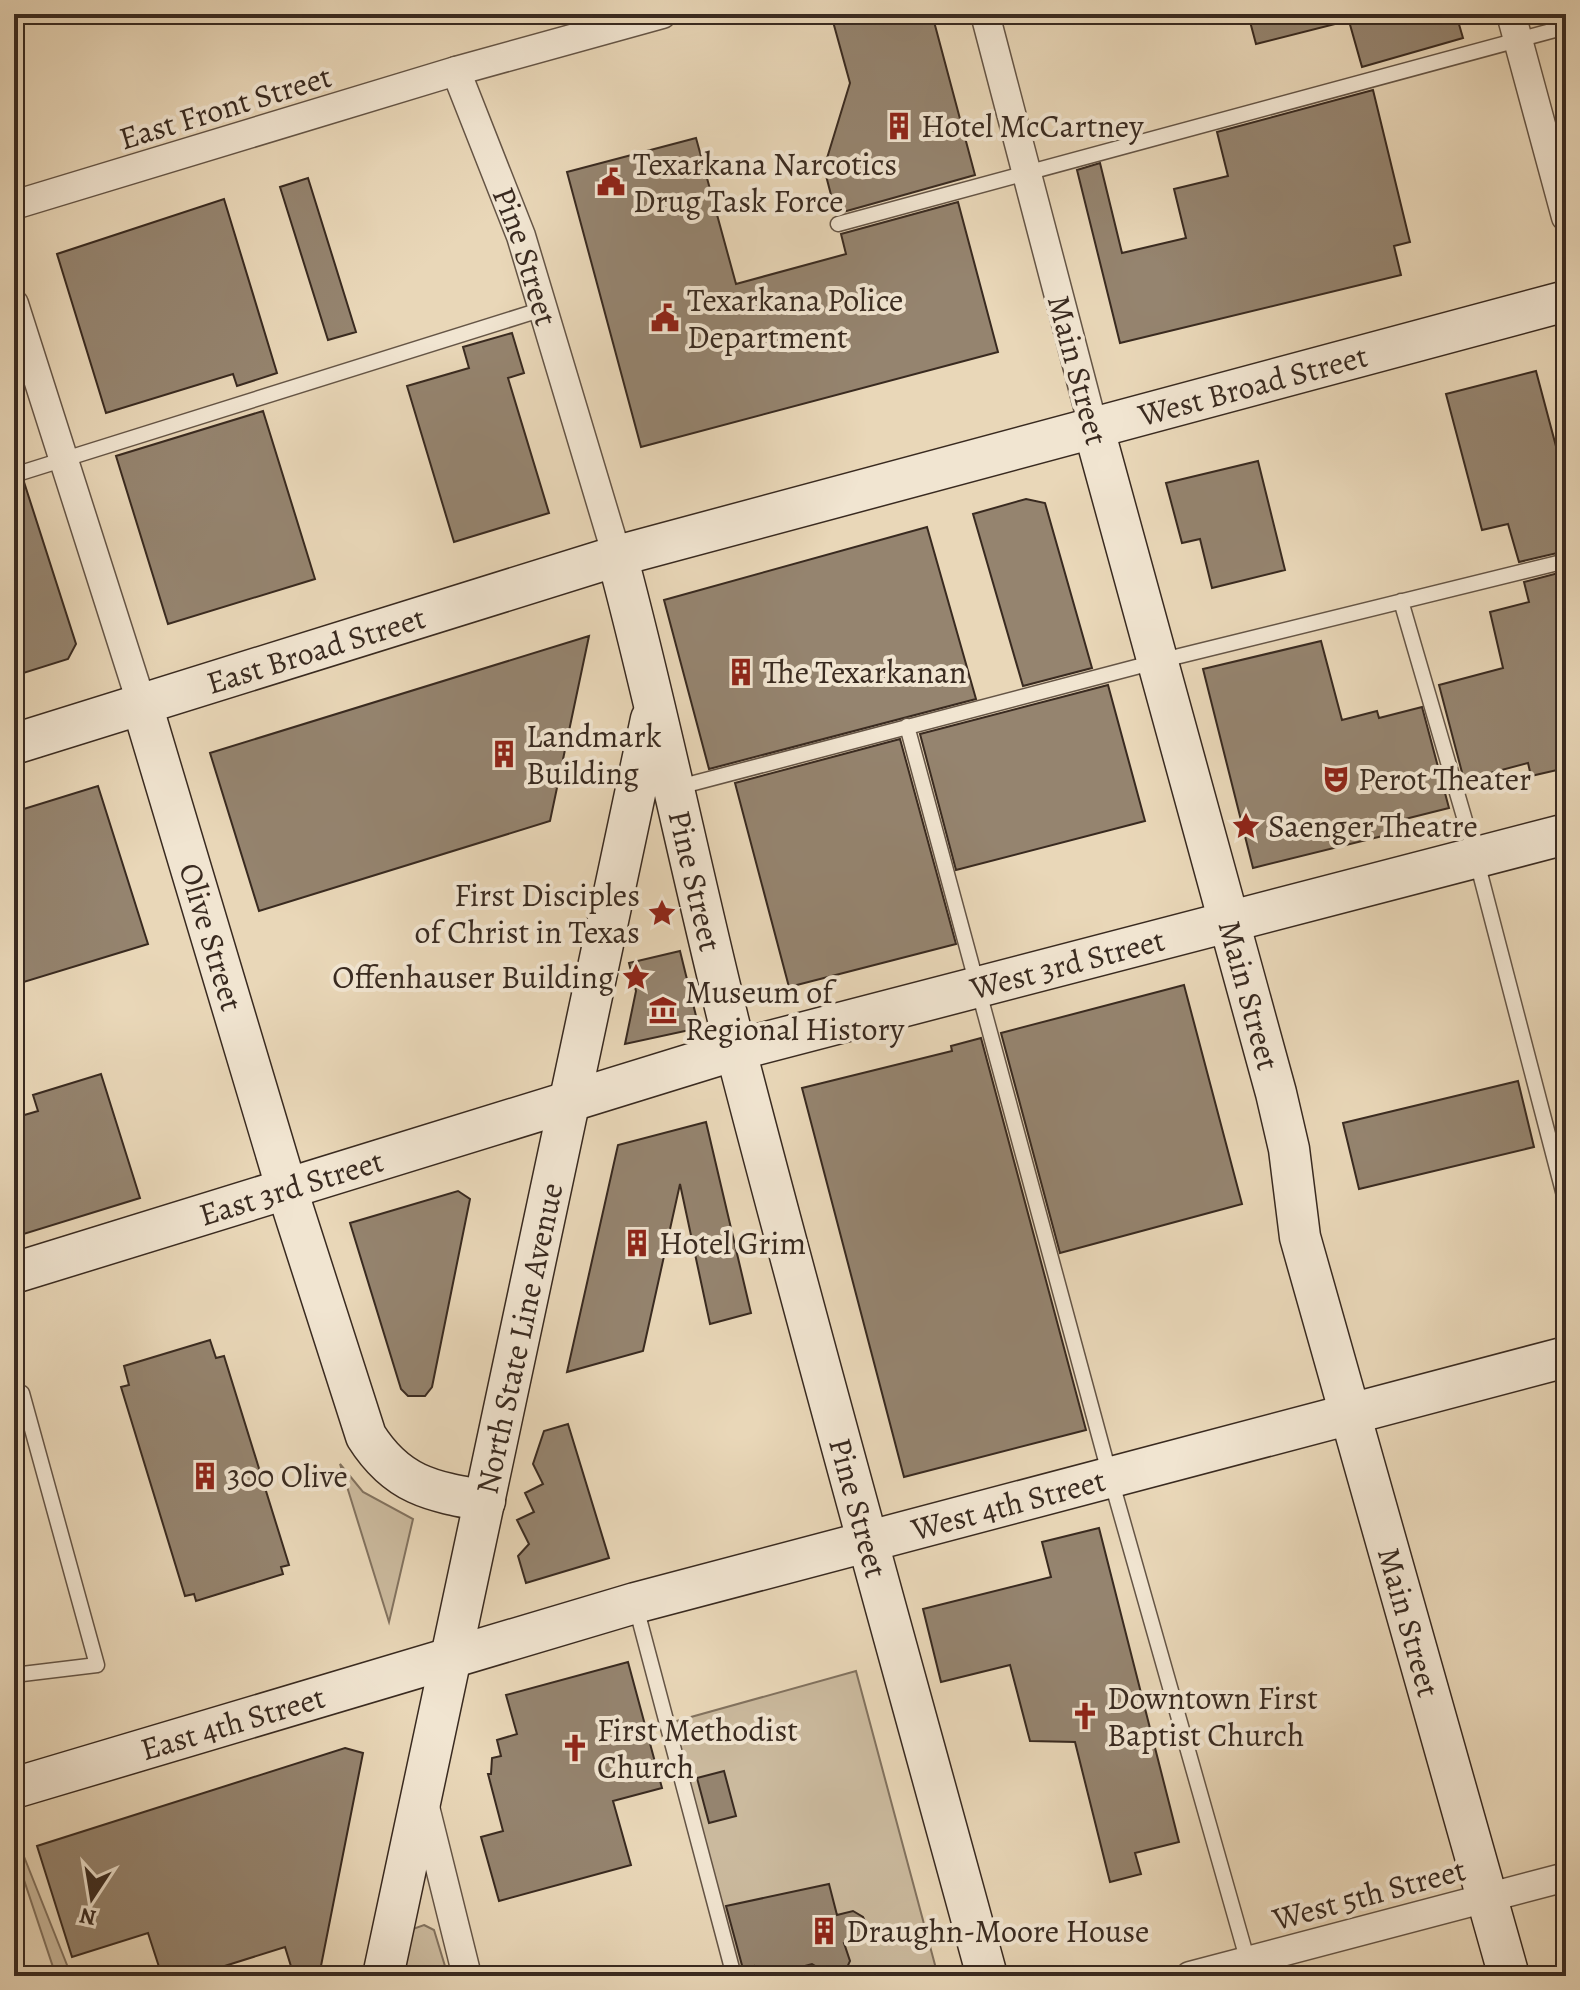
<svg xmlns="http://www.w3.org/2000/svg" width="1580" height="1990" font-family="Alegreya,serif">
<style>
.green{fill:#cbba9e;stroke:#82725f;stroke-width:2}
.building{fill:#95846f;stroke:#392a20;stroke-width:2}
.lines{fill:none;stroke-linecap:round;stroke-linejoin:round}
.lane-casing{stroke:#655546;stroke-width:17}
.street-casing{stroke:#655546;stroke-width:31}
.secondary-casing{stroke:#392a20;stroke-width:43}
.lane{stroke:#f1e5d1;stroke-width:14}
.street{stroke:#f1e5d1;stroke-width:28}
.secondary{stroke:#f1e5d1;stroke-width:40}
.labels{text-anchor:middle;stroke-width:8;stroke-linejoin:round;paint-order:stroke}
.street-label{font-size:32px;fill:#392a20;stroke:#f1e5d1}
.poi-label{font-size:32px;fill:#392a20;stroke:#f1e5d1;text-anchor:start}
</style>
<rect width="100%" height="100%" fill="#e9d7b8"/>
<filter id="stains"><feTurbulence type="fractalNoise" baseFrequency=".0025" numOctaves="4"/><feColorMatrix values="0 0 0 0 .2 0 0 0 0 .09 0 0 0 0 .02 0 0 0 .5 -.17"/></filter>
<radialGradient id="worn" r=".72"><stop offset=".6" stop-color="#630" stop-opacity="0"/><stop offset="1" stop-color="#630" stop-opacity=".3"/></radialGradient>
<!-- green -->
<path class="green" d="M 340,1464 L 363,1492 L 413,1519 L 389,1622 Z
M 856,1671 L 938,1976 L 739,1976 L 673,1722 Z
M 19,1844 L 67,1965 L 71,1976 L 56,1976 L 15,1853 L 14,1846 Z
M 424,1925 L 434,1930 L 448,1976 L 398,1976 L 410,1930 Z"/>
<!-- building -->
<path class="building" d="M 849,14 L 932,14 L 975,175 L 836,214 L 824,168 L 850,83 L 832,18 Z
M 1248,14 L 1342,14 L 1343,22 L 1256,44 Z
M 1347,14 L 1456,14 L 1463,38 L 1362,67 Z
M 1373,90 L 1410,242 L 1394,246 L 1401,275 L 1120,343 L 1077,170 L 1100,163 L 1122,253 L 1186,238 L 1174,189 L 1228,176 L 1217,132 Z
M 696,138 L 736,284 L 846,254 L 841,234 L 958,202 L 998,352 L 641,447 L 567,172 Z
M 308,178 L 356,332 L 328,340 L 280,187 Z
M 224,199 L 277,373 L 237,386 L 233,374 L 106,413 L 57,254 Z
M 512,333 L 524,373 L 508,378 L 549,513 L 454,542 L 407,386 L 469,368 L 463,347 Z
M 1536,371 L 1566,484 L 1566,551 L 1519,562 L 1508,524 L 1482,530 L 1446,394 Z
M 263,411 L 315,579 L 168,624 L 116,456 Z
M 1258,461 L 1285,570 L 1212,588 L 1200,539 L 1182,543 L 1166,483 Z
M 24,482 L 76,644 L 68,659 L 14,676 L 14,485 Z
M 1026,499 L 1045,503 L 1092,668 L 1023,686 L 973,514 Z
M 927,527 L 976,699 L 709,769 L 664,600 Z
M 1566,571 L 1566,768 L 1531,776 L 1528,763 L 1464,780 L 1439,685 L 1503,668 L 1490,612 L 1529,602 L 1524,582 Z
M 589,636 L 550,821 L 259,911 L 210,753 Z
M 1321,641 L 1342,720 L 1377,711 L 1379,718 L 1422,707 L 1449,808 L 1405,819 L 1407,830 L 1253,868 L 1203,669 Z
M 1108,685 L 1145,821 L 956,870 L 920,734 Z
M 900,739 L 956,944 L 789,987 L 735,783 Z
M 98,786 L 148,944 L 14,985 L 14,812 Z
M 680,951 L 699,1028 L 625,1044 L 636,991 L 629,963 Z
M 1184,985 L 1242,1204 L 1060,1253 L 1001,1033 Z
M 981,1038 L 1086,1430 L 904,1477 L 802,1088 L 952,1051 L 951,1046 Z
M 101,1074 L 140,1198 L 14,1237 L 14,1118 L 38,1111 L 33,1095 Z
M 1518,1081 L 1534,1147 L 1359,1189 L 1343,1123 Z
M 706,1122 L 751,1313 L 710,1324 L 680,1184 L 643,1351 L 567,1372 L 618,1145 Z
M 458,1191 L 470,1199 L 432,1387 L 425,1396 L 408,1396 L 401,1389 L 350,1223 Z
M 210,1340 L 216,1358 L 224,1356 L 289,1565 L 281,1567 L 283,1574 L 196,1601 L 194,1594 L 185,1596 L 121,1387 L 129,1385 L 124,1366 Z
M 568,1424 L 609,1558 L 526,1583 L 518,1556 L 529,1544 L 517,1520 L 534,1512 L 525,1493 L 543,1484 L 533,1464 L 544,1431 Z
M 1099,1528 L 1179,1842 L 1135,1853 L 1141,1874 L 1110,1882 L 1075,1742 L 1030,1741 L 1010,1665 L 941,1682 L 923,1609 L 1051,1577 L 1042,1542 Z
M 628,1662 L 662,1788 L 613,1801 L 631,1865 L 499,1901 L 481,1837 L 503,1831 L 488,1774 L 491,1774 L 492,1758 L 501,1756 L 497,1740 L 517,1734 L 506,1695 Z
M 345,1748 L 363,1753 L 319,1976 L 294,1976 L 285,1947 L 193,1976 L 162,1976 L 148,1933 L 72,1957 L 37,1846 Z
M 724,1771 L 736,1816 L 709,1823 L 697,1778 Z
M 829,1884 L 837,1915 L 853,1911 L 863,1917 L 868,1928 L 863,1940 L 844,1943 L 850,1961 L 845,1972 L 832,1976 L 812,1964 L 767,1976 L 757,1976 L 754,1966 L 743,1969 L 726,1906 Z"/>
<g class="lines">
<defs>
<path id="lane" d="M 838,224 L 1566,27
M 14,475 L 543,309
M 1401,601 L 1476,858 L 1566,1203
M 907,726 L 1110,1476 L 1252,1976
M 675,788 L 1155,662 L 1566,561
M 14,1394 L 22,1393 L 97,1665 L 14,1675
M 636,1607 L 734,1976"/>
<g id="street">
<path d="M 985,14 L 1093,426"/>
<path d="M 1511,14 L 1566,217"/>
<path id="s1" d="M 456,71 L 521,236 L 617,556"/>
<path d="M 14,205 L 456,71 L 662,14"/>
<path d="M 14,304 L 142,705"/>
<path d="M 424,1803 L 467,1976"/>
<path d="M 1190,1976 L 1566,1877"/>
</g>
<g id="secondary">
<path id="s2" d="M 1093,426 L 1276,1093 L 1289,1149 L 1300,1237 L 1509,1976"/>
<path id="s3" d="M 617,556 C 661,720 694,886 736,1051 C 816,1360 903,1668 987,1976"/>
<path id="s4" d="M 142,705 L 287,1190 L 366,1436 C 397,1485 430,1491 485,1501"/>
<path id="s5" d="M 14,744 L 617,556 L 1566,301"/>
<path id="s6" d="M 14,1273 L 736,1050 L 1566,834"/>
<path id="s7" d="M 14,1788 L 635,1603 L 1566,1357"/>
<path id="s8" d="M 383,1976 L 651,719"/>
</g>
</defs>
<!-- lane casing -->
<use href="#lane" class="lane-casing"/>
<!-- street casing -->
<use href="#street" class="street-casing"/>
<!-- secondary casing -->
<use href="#secondary" class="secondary-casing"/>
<!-- lane -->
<use href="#lane" class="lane"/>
<!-- street -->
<use href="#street" class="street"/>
<!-- secondary -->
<use href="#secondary" class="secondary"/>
</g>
<!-- icons -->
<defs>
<symbol id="building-bare" viewBox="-9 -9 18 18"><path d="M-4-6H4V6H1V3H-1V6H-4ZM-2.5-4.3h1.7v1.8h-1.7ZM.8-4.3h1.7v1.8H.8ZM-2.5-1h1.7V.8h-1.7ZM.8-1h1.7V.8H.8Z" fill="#8f2418" stroke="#f1e5d1" stroke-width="2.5" paint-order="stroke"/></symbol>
<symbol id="civic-bare" viewBox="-9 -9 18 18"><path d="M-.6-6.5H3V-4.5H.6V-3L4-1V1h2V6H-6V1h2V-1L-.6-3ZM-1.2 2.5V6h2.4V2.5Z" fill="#8f2418" stroke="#f1e5d1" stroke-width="2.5" paint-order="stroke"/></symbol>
<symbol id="theatre-bare" viewBox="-9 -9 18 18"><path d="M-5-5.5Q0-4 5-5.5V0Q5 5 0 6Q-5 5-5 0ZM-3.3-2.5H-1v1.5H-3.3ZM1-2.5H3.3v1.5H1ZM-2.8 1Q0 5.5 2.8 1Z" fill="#8f2418" stroke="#f1e5d1" stroke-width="2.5" paint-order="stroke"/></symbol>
<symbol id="sight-bare" viewBox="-9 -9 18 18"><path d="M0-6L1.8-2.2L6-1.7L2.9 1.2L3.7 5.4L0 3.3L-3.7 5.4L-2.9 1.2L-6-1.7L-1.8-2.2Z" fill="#8f2418" stroke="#f1e5d1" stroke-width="2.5" paint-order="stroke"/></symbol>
<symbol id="museum-bare" viewBox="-9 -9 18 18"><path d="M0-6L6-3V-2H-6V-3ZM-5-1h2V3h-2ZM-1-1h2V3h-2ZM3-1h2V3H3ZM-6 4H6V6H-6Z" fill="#8f2418" stroke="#f1e5d1" stroke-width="2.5" paint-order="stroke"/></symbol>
<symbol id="church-bare" viewBox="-9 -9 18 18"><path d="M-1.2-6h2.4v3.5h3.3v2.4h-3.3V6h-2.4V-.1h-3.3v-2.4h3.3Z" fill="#8f2418" stroke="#f1e5d1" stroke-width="2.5" paint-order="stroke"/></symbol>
</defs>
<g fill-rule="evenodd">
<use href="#building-bare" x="879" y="106" width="40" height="40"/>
<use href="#civic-bare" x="591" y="162" width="40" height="40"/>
<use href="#civic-bare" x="645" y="298" width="40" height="40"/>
<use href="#building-bare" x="721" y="652" width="40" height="40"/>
<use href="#building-bare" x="484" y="734" width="40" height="40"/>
<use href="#theatre-bare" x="1316" y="759" width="40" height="40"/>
<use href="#sight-bare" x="1226" y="806" width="40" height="40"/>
<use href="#sight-bare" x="642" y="893" width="40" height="40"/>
<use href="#sight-bare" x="616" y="957" width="40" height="40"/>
<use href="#museum-bare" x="643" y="990" width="40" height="40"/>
<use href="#building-bare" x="617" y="1223" width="40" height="40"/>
<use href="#building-bare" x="185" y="1456" width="40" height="40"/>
<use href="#church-bare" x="1065" y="1696" width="40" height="40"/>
<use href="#church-bare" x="555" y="1728" width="40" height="40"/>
<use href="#building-bare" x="804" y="1911" width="40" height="40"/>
</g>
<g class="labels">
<!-- street labels -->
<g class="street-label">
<text transform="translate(225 107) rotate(-17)" y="11">East Front Street</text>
<text dy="11" stroke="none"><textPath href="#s1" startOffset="198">Pine Street</textPath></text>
<text transform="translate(1078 370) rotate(75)" y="11">Main Street</text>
<text dy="11" stroke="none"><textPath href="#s5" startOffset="1290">West Broad Street</textPath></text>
<text dy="11" stroke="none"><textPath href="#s5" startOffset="316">East Broad Street</textPath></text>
<text dy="11" stroke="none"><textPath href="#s3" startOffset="334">Pine Street</textPath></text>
<text dy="11" stroke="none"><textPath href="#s4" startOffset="242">Olive Street</textPath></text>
<text dy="11" stroke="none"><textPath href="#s6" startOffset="1098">West 3rd Street</textPath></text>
<text dy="11" stroke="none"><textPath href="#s2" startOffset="590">Main Street</textPath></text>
<text dy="11" stroke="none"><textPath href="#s6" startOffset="290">East 3rd Street</textPath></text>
<text dy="11" stroke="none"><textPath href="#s8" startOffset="652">North State Line Avenue</textPath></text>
<text dy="11" stroke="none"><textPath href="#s7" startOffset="1034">West 4th Street</textPath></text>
<text dy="11" stroke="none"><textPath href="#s3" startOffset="982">Pine Street</textPath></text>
<text dy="11" stroke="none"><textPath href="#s2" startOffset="1238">Main Street</textPath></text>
<text dy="11" stroke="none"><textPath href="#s7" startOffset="228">East 4th Street</textPath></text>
<text transform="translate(1369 1894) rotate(-15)" y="11">West 5th Street</text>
</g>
<!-- poi labels -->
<g class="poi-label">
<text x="921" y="137">Hotel McCartney</text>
<text x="633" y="175">Texarkana Narcotics<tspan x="633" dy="37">Drug Task Force</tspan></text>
<text x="687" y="311">Texarkana Police<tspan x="687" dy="37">Department</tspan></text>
<text x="763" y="683">The Texarkanan</text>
<text x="526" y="747">Landmark<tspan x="526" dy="37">Building</tspan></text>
<text x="1358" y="790">Perot Theater</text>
<text x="1268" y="837">Saenger Theatre</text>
<text x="640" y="906" text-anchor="end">First Disciples<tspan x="640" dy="37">of Christ in Texas</tspan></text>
<text x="614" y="988" text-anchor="end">Offenhauser Building</text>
<text x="685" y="1003">Museum of<tspan x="685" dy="37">Regional History</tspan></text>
<text x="659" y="1254">Hotel Grim</text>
<text x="227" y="1487">300 Olive</text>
<text x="1107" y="1709">Downtown First<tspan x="1107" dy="37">Baptist Church</tspan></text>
<text x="597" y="1741">First Methodist<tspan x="597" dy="37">Church</tspan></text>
<text x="846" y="1942">Draughn-Moore House</text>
</g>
</g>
<!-- margin -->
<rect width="1580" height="1990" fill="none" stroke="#e9d7b8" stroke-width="48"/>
<rect x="16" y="16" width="1548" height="1958" fill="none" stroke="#392a20" stroke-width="4"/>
<rect x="24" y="24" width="1532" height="1942" fill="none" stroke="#392a20" stroke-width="2"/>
<!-- north arrow -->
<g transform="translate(92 1898) rotate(192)" stroke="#f1e5d1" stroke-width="6" paint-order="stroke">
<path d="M0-6L14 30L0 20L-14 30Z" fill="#392a20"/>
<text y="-12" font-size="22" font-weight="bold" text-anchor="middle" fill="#392a20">N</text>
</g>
<rect width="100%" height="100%" filter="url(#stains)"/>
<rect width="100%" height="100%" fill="url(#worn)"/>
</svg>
